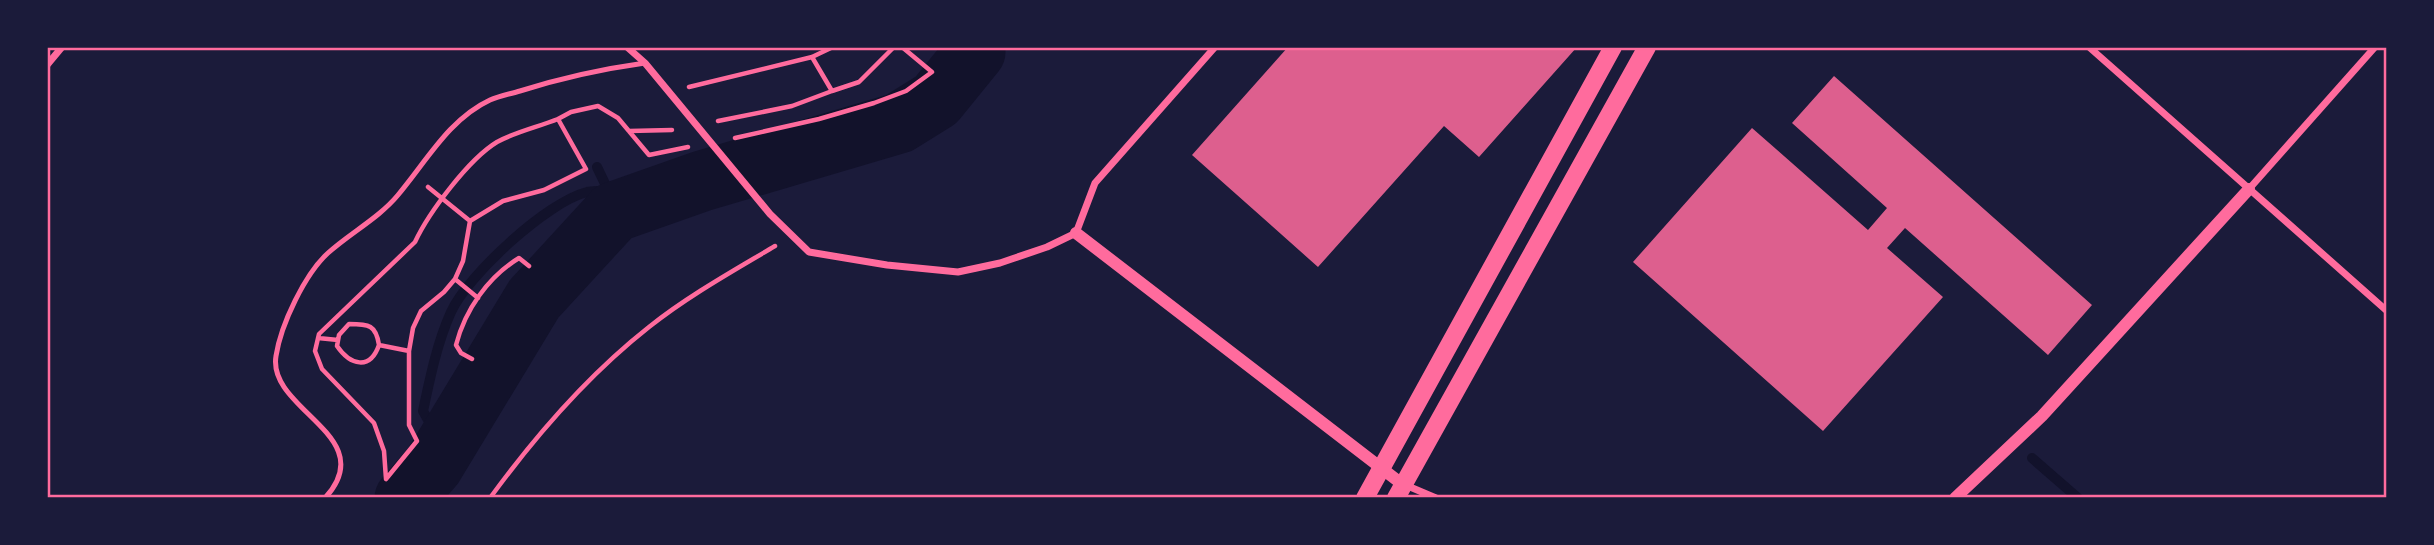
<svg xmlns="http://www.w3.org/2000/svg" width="2434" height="545" font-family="'Source Sans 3',sans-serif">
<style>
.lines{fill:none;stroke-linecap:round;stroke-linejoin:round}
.stream{stroke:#12122b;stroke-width:10}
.river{stroke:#12122b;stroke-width:61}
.building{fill:#dd5f8e}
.path{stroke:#ff6b9d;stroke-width:4.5}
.service{stroke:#ff6b9d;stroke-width:5}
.minor{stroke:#ff6b9d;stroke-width:7}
.tertiary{stroke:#ff6b9d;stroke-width:12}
.primary{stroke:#ff6b9d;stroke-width:18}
.neatline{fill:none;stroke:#ff6b9d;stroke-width:2.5}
</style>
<rect width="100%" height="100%" fill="#1b1b3a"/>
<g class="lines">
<!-- stream -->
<path class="stream" d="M 444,448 L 423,411 C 430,378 437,343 451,312 C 468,275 547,202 587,192 C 593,191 601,191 608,190 L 597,167
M 2032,458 L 2078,498"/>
<!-- river -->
<path class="river" d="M 405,498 L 433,466 L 534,299 L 614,212 L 702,181 L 899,123 L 936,100 L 975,52 L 975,47"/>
</g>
<!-- building -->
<path class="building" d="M 1288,47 L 1577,47 L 1479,157 L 1444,126 L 1318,267 L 1192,155 Z
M 1834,76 L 2092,305 L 2048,355 L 1905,228 L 1887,248 L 1943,297 L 1823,431 L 1633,262 L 1752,128 L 1868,230 L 1887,208 L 1792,123 Z"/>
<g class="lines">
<!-- path -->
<path class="path" d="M 812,57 L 832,91 L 859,82 L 894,47
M 689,87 L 812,57 L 833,47
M 718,121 L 792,106 L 832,91
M 629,131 L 672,130
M 735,138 L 819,119 L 874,103 L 906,91 L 932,72 L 902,47
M 428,187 L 470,221 L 503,201 L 544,190 L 586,169 L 558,119 L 571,112 L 598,106 L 618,118 L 649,155 L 688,147
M 470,221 L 463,261 L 455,279 L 444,292 L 421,311 L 413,328 L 409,351 L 409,425 L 417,441 L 386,479 L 384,451 L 374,423 L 322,369 L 315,351 L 319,334 L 415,242 C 429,212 469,159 497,142 C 515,132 538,127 558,119
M 455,279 L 478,298
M 318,338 L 338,340
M 379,345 C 370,371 350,365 337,346 L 339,335 L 349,324 C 369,324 376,325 379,345 L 409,351
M 472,359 L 461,353 L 456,345 C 465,310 488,277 519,258 L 529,266
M 490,498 C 536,435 588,375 649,327 C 688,296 733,271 775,246"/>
<!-- service -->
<path class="service" d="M 325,498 C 382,436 267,410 276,356 C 281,324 305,274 328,253 C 350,233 379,218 398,195 C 426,162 449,119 490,100 C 499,96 510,94 520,91 C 561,78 602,69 645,63"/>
<!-- minor -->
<path class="minor" d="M 627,47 L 645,63 L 770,214 L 809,252 L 887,265 L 958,272 L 1000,263 L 1047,247 L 1076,233 L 1095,183 L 1215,47
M 2089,47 L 2387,311
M 47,65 L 62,47
M 2249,189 L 2375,47
M 1403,484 L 1436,498"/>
<!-- tertiary -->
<path class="tertiary" d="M 1076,233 L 1402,484
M 1955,498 L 2042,416 L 2249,189"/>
<!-- primary -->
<path class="primary" d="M 1365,498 L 1613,47
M 1396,498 L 1647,47"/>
</g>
<!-- border -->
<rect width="2434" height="545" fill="none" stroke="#1b1b3a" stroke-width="98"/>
<rect x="49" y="49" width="2336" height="447" class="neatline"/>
</svg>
